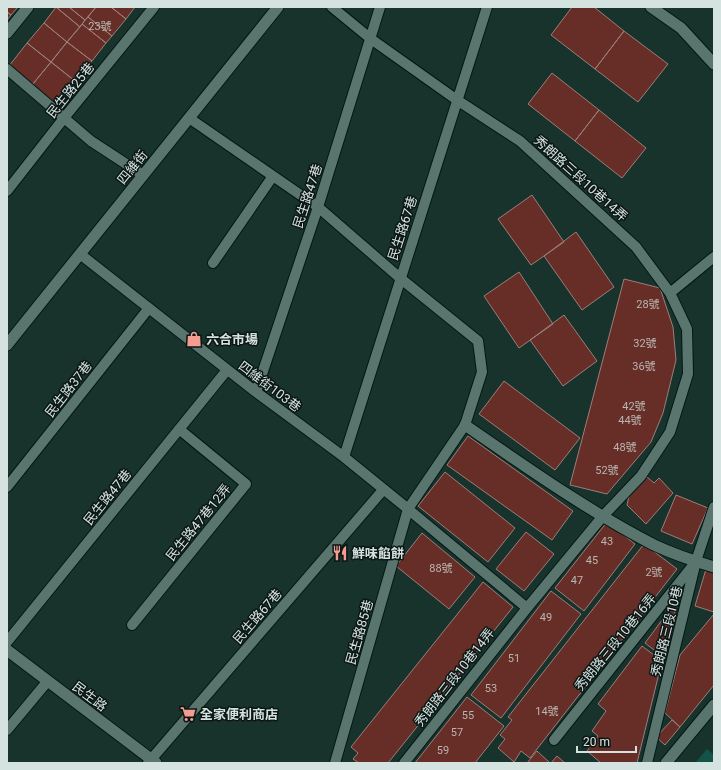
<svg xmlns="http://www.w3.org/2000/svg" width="721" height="770" font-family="Roboto,'Noto Sans TC',sans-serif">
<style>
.green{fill:#135348}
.building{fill:#672d27;stroke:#9a7f7b}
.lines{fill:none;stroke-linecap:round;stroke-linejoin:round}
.service-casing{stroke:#011915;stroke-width:12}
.minor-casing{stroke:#011915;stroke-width:13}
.service{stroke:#5a756e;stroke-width:10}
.minor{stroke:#5a756e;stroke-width:11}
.labels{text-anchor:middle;stroke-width:3;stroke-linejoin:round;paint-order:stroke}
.number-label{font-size:11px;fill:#b9b6b1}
.street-label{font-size:13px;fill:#d4e3df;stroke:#0c1715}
.poi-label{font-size:13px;font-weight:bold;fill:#d4e3df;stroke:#0c1715;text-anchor:start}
</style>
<rect width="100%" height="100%" fill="#18322c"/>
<!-- green -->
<path class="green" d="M 707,749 L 714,755 L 714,763 L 695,763 Z"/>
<!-- building -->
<path class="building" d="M 7,7 L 18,7 L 11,15 L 7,12 Z
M 56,7 L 80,27 L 67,42 L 44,23 Z
M 56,7 L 69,7 L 85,20 L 80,27 Z
M 69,7 L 96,7 L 85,20 Z
M 96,7 L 111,7 L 126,19 L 112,36 L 88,17 Z
M 111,7 L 135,7 L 126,19 Z
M 572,7 L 594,7 L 624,31 L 595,69 L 551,35 Z
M 7,12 L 11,15 L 7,20 Z
M 88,17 L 112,36 L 106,43 L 82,24 Z
M 44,23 L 67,42 L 51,62 L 27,43 Z
M 82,24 L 106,43 L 92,61 L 67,42 Z
M 624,31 L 668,64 L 638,102 L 595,69 Z
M 67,42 L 92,61 L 75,81 L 51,62 Z
M 27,43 L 51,62 L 32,85 L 9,66 Z
M 51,62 L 75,81 L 56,105 L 32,85 Z
M 552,73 L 599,110 L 575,141 L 528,104 Z
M 599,110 L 646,148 L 622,178 L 575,141 Z
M 532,195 L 564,242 L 531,265 L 498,219 Z
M 576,232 L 614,287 L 582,310 L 544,256 Z
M 519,272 L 553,324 L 519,348 L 484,296 Z
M 624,279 L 660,288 L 673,327 L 676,360 L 663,413 L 651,442 L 607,494 L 570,485 Z
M 564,315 L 597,361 L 563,386 L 530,340 Z
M 504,381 L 580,438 L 555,470 L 479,414 Z
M 468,436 L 573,511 L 552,540 L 447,465 Z
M 445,472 L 515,528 L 488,562 L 418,506 Z
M 647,477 L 654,483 L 659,478 L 673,493 L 646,524 L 627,505 L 629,496 Z
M 676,495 L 708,508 L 692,544 L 661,531 Z
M 607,522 L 635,544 L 584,611 L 555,588 Z
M 526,532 L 554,554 L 524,591 L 496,569 Z
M 422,533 L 475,577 L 449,609 L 396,566 Z
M 644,544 L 677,569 L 530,758 L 521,751 L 514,762 L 498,748 L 505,739 L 500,735 L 512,720 L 508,717 Z
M 706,569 L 714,572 L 714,612 L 695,606 Z
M 483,582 L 513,607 L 388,763 L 359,763 L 353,759 L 358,753 L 351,747 Z
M 551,591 L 581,614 L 501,718 L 471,695 Z
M 671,608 L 675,612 L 663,657 L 645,643 Z
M 714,614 L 714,685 L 680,727 L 665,713 L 680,655 Z
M 642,646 L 662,661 L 637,763 L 601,763 L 587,751 L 598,736 L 592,731 L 606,711 L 598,704 Z
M 467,697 L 504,726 L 475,763 L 415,763 Z
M 672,720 L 680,727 L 665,745 L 656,737 Z
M 537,751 L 550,763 L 527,763 Z
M 557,756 L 565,763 L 551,763 Z"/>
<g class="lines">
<defs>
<path id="service" d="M 332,7 L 371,39 L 457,100 L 520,141 L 636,247 L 670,293 L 687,329 L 688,374 L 670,432 L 641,476 L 603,516 L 527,608 L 404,763
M 7,69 L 91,141 L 143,175
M 189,118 L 318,207 L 400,278 L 478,341 L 482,372 L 465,425 L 408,509 L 335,763
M 7,191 L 64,118 L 154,7
M 80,254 L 256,392 L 344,457 L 408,509 L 527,608
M 213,263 L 273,176
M 670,293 L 714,257
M 256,392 L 318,207 L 380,7
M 344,457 L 487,7
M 7,487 L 149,308
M 132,625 L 246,484 L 179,429
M 7,642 L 227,370
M 7,730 L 47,682
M 554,740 L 694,564
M 148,763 L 383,490
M 647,763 L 696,561 L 714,507"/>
<path id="minor" d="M 651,7 L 681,28 L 714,64
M 7,33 L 28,7
M 7,345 L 278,7
M 465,425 C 526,467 588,511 654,545 C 673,554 694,561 714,567
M 7,650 L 156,763
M 666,763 L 714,705"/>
</defs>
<!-- service casing -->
<use href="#service" class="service-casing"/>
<!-- minor casing -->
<use href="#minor" class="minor-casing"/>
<!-- service -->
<use href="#service" class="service"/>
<!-- minor -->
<use href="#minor" class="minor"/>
</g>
<!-- icons -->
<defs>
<symbol id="shop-bare" viewBox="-9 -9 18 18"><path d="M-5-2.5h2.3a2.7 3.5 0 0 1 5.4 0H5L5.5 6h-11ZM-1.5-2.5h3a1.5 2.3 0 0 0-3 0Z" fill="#f59c90" stroke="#0c1715" stroke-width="2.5" paint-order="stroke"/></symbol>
<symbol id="restaurant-bare" viewBox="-9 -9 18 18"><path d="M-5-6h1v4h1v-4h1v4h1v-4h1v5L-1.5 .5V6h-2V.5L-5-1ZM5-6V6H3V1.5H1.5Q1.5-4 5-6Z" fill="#f59c90" stroke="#0c1715" stroke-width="2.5" paint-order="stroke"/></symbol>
<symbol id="supermarket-bare" viewBox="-9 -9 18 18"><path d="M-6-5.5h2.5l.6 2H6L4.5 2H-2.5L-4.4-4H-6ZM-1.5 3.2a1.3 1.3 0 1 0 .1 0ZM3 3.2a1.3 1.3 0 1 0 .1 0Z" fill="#f59c90" stroke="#0c1715" stroke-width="2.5" paint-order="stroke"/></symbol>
</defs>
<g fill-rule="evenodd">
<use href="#shop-bare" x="183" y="328" width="22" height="22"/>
<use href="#restaurant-bare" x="329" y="542" width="22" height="22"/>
<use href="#supermarket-bare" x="177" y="703" width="22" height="22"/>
</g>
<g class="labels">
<!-- number labels -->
<g class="number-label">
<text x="100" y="30">23號</text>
<text x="648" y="308">28號</text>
<text x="645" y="347">32號</text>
<text x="644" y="370">36號</text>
<text x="634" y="410">42號</text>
<text x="630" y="424">44號</text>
<text x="625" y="451">48號</text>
<text x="607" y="474">52號</text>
<text x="607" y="545">43</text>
<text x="592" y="564">45</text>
<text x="441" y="572">88號</text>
<text x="654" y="576">2號</text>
<text x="577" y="584">47</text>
<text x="546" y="621">49</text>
<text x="514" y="662">51</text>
<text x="491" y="692">53</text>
<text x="547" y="715">14號</text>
<text x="468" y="719">55</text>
<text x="457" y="736">57</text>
<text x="443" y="754">59</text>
</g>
<!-- street labels -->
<g class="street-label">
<text transform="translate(70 90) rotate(-51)" y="5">民生路25巷</text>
<text transform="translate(132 167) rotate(-51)" y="5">四維街</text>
<text transform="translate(581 178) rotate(42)" y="5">秀朗路三段10巷14弄</text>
<text transform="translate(307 196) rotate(-72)" y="5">民生路47巷</text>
<text transform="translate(402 228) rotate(-72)" y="5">民生路67巷</text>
<text transform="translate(270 386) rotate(37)" y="5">四維街103巷</text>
<text transform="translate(68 389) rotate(-52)" y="5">民生路37巷</text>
<text transform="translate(107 497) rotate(-51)" y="5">民生路47巷</text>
<text transform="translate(198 522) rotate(-51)" y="5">民生路47巷12弄</text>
<text transform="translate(257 616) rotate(-49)" y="5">民生路67巷</text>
<text transform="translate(666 631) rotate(-76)" y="5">秀朗路三段10巷</text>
<text transform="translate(359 632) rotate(-74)" y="5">民生路85巷</text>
<text transform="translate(615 642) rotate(-51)" y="5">秀朗路三段10巷16弄</text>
<text transform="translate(454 677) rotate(-52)" y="5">秀朗路三段10巷14弄</text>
<text transform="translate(90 696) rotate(37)" y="5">民生路</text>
</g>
<!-- poi labels -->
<g class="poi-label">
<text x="206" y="344">六合市場</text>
<text x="352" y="558">鮮味餡餅</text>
<text x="200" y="719">全家便利商店</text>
</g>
</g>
<!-- border -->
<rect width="721" height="770" fill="none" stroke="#d4e3df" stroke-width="16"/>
<!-- scale -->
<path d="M577 746v6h59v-6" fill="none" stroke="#d4e3df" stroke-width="2"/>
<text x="583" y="746" font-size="12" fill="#d4e3df" stroke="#0c1715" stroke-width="3" paint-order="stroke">20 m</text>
</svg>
